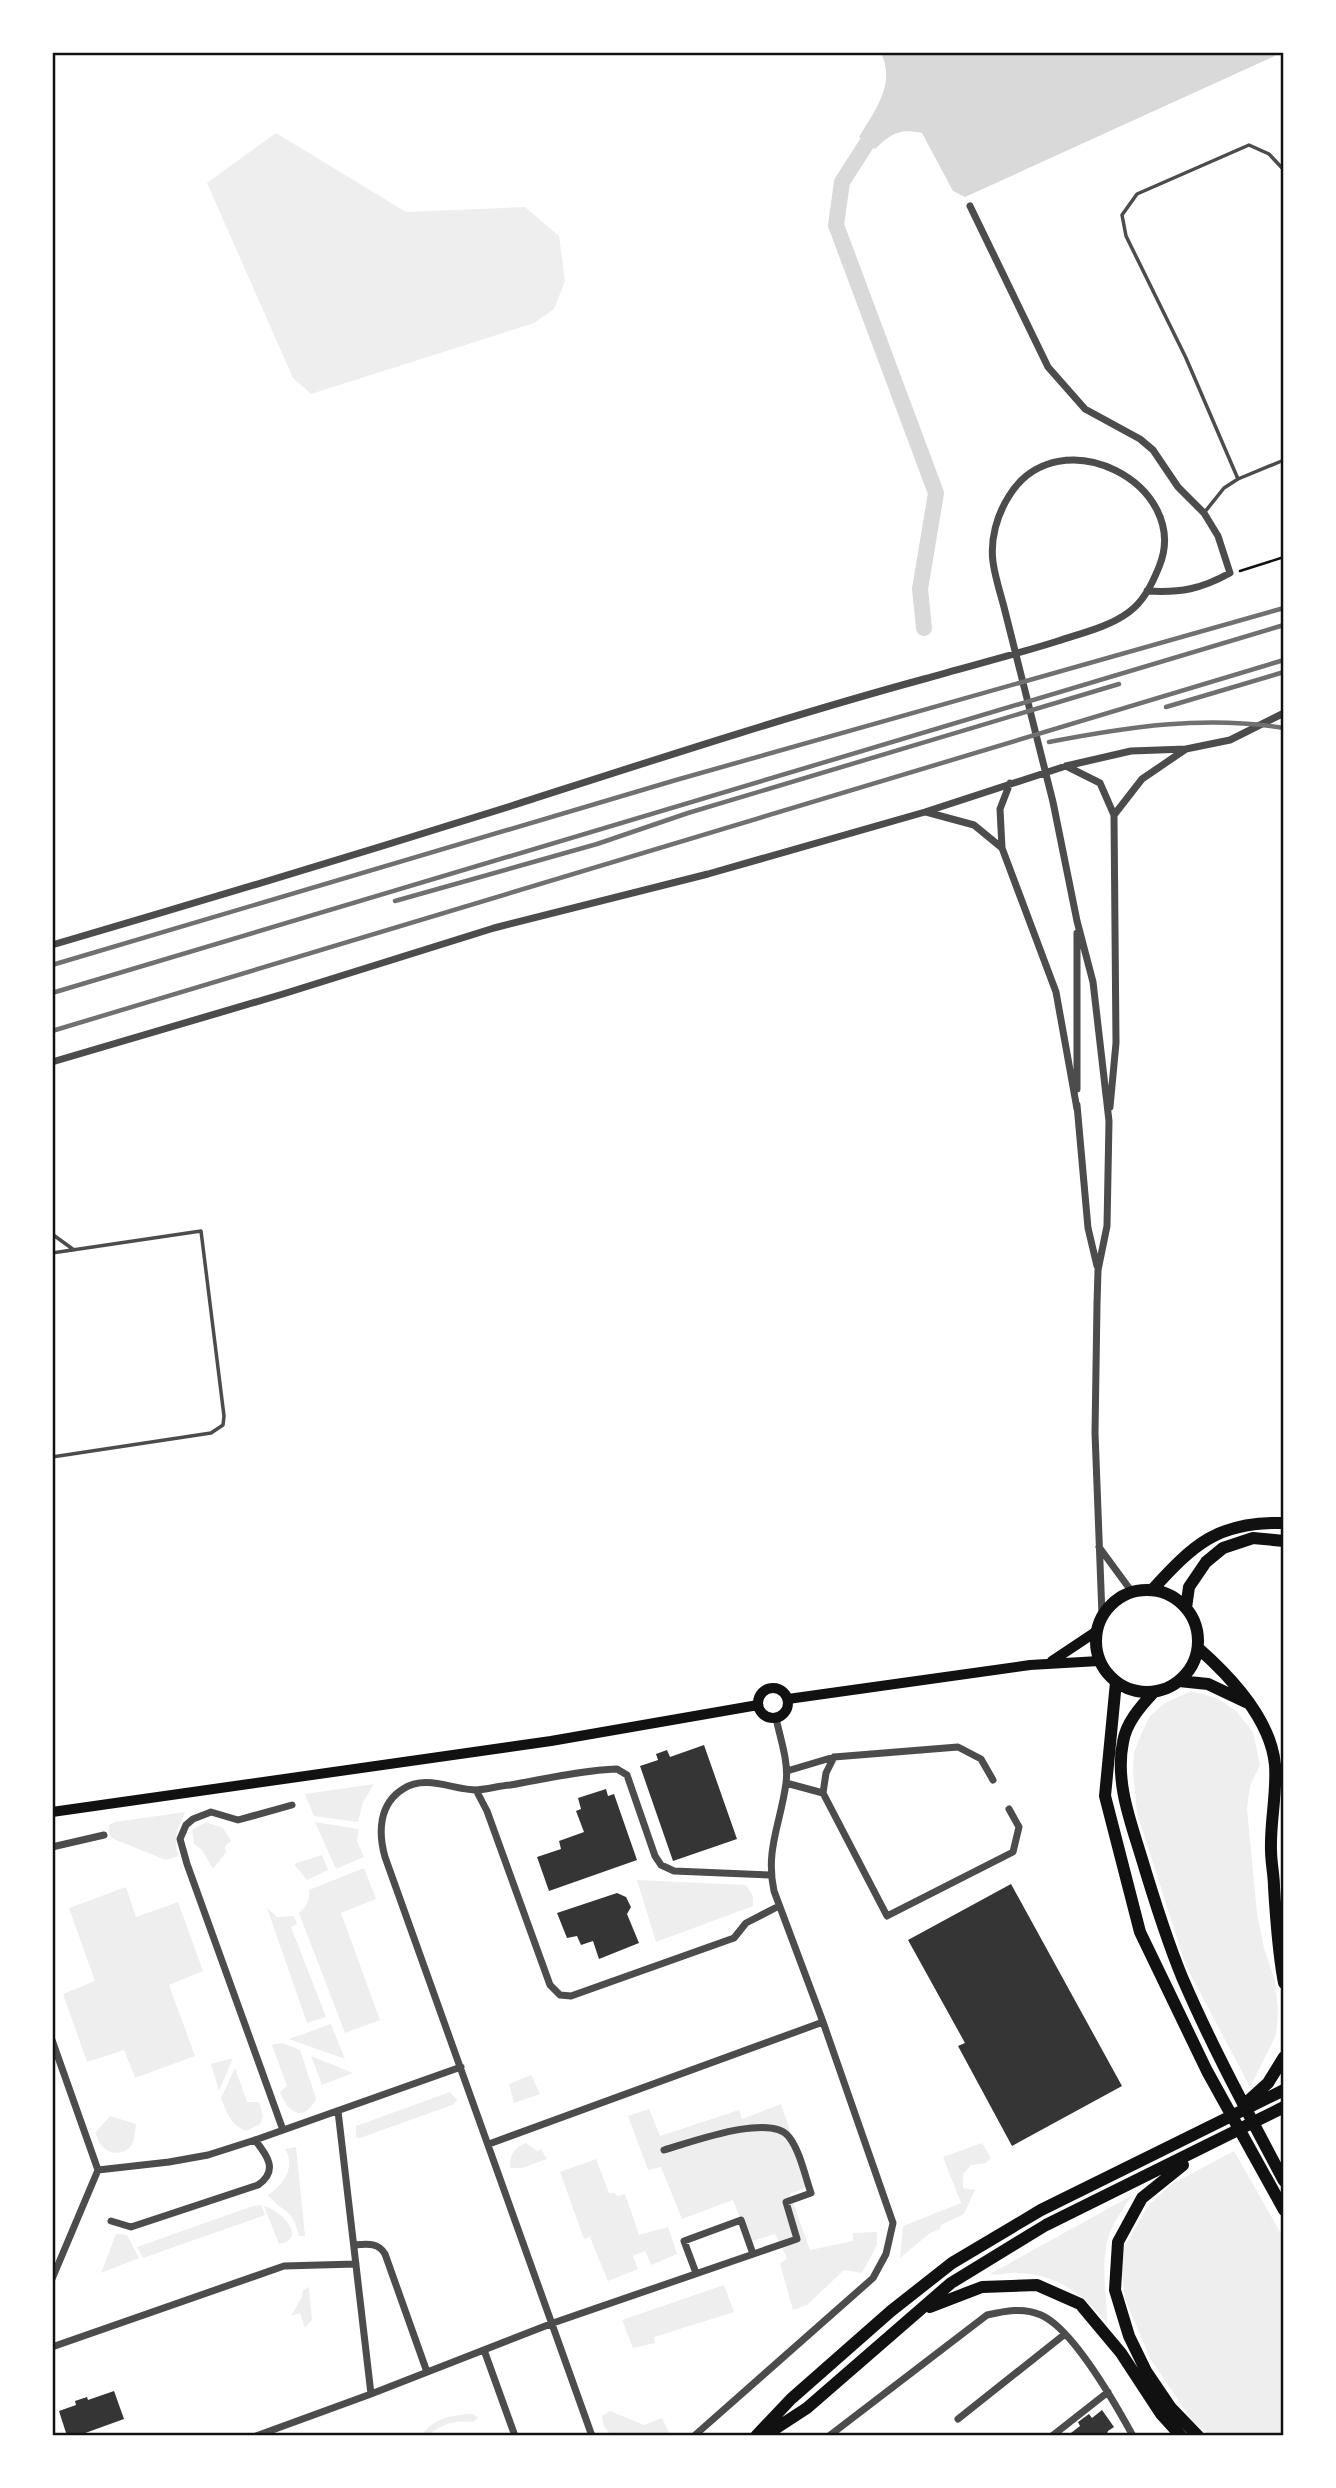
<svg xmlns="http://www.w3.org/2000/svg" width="1336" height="2488" font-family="'Titillium Web',sans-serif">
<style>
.green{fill:#eee}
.water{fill:#d9d9d9}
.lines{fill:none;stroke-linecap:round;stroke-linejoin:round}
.canal{stroke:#d9d9d9;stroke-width:16}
.building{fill:#353535}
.path{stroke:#111;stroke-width:2.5}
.service{stroke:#4c4c4c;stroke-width:3.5}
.minor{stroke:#4c4c4c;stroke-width:7}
.secondary{stroke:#111;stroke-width:10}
.primary{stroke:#111;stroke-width:12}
.rail{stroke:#707070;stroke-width:4.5}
.neatline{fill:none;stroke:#111;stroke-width:2.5}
</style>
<rect width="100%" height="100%" fill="#fff"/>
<!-- green -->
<path class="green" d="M 276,133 L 406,212 L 525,207 L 559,236 L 565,281 L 554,309 L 534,323 L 311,394 L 293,378 L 207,183 Z
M 1191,1691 L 1217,1698 L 1236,1711 L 1253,1732 L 1260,1765 L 1250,1786 L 1247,1809 L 1257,1913 L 1264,1948 L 1275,1981 L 1278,2011 L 1276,2035 L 1250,2087 L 1186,1966 L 1137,1813 L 1133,1772 L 1134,1752 L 1143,1730 L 1150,1716 L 1165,1703 Z
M 374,1784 L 363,1802 L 358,1822 L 314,1816 L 305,1794 Z
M 185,1812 C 178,1829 172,1838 179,1856 L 166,1860 L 116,1840 C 109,1836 108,1833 109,1825 L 115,1822 Z
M 206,1822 L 223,1828 L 231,1841 L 225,1846 L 226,1852 L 213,1869 L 202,1850 L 194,1844 L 192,1830 Z
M 315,1822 L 359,1829 L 357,1841 L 364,1857 L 336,1869 Z
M 322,1855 L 328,1870 L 307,1880 L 294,1864 Z
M 364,1868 L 376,1899 L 341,1913 L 380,2020 L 345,2033 L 299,1913 C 307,1906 310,1901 309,1890 Z
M 637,1880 L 746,1885 L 753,1896 L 753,1906 L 656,1942 Z
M 126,1887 L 136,1917 L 178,1902 L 203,1971 L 169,1985 L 195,2056 L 135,2078 L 124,2050 L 87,2062 L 63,1994 L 95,1981 L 69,1908 Z
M 267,1908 L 277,1917 L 294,1916 L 297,1924 L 291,1927 L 326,2017 L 307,2023 Z
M 331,2024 L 345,2059 L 289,2039 Z
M 282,2043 L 300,2050 L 316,2099 C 303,2123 288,2113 280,2092 L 287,2086 L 272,2045 Z
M 311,2056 L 353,2073 L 322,2085 Z
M 233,2058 L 219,2091 L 211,2064 Z
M 235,2068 L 247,2102 L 259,2102 L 263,2116 L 260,2124 L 246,2131 C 230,2124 227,2113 221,2098 Z
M 531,2075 L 540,2094 L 514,2103 L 509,2084 Z
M 450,2092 L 458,2101 L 454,2102 L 455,2104 L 360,2138 L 356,2137 L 356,2126 Z
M 781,2104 L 811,2193 L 809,2186 L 790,2194 L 810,2250 L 853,2241 L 853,2233 L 877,2232 L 877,2245 L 862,2273 L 844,2270 L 807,2305 L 793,2310 L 780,2264 L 787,2258 L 775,2234 L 749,2242 L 733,2200 L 682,2219 L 661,2167 L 648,2170 L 628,2116 L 649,2109 L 660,2136 L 739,2110 L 742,2119 Z
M 110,2116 L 136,2124 C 135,2130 135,2137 133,2142 C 129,2154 112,2156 104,2148 C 99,2144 98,2139 95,2133 Z
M 526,2143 L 537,2151 L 541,2149 L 547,2159 L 522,2168 L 510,2168 C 510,2155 513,2148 526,2143 Z
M 982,2143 L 991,2158 L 986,2163 L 971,2165 L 963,2174 L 963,2188 L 975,2190 L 964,2214 L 941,2225 L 940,2229 L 930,2233 L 900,2258 L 903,2226 L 961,2203 L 943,2157 Z
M 296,2147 L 305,2236 L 299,2236 C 293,2207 283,2214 268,2195 C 284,2184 296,2167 285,2149 Z
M 1234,2151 L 1283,2237 L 1283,2435 L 1210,2435 L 1193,2422 L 1150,2358 L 1125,2299 L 1122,2275 L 1123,2249 L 1148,2206 L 1170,2185 Z
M 596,2159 L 609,2193 L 614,2193 L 618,2196 L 625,2194 L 639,2235 L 668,2227 L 677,2254 L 651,2265 L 645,2251 L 633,2256 L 638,2269 L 608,2281 L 590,2237 L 584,2239 L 560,2172 Z
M 1131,2196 C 1124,2209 1113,2222 1109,2235 C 1100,2264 1107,2293 1107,2323 C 1081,2293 1059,2275 1018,2273 C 1008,2272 1001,2276 990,2274 Z
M 261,2205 L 265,2215 L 143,2258 L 137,2247 L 253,2206 Z
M 264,2206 C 281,2210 309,2239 279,2244 Z
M 116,2234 L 127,2235 L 139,2258 L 101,2273 Z
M 724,2285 L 734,2312 L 654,2337 L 655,2343 L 633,2348 L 622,2320 Z
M 309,2287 L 312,2320 L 305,2328 L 300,2313 L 291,2316 L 302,2297 L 303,2290 Z
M 610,2411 L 644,2425 L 662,2418 L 670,2434 L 669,2436 L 611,2435 L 604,2426 L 602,2416 Z
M 473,2414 L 478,2418 L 473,2422 C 462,2421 453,2421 443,2426 C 435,2429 430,2436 422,2435 C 432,2419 454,2414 473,2414 Z"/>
<!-- water -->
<path class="water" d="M 881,53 L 1277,53 L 1275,56 L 965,197 L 953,191 L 922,133 C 899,128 891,134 875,149 L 859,137 C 875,110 896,84 881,53 Z"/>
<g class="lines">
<!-- canal -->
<path class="canal" d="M 867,143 L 842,182 L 836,225 L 936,493 L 920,589 L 924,628"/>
</g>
<!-- building -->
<path class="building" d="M 704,1745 L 737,1839 L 673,1861 L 640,1766 L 658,1760 L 656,1754 L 667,1750 L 670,1757 Z
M 606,1789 L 608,1796 L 614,1794 L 637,1860 L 549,1891 L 537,1857 L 561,1849 L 559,1841 L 584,1832 L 576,1811 L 581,1809 L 578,1798 Z
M 1011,1884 L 1122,2086 L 1012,2146 L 958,2046 L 965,2043 L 908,1940 Z
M 617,1893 L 626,1897 L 631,1907 L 627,1914 L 639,1943 L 599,1959 L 593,1941 L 581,1945 L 577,1936 L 567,1938 L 557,1913 Z
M 114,2391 L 124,2419 L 77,2436 L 67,2436 L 59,2411 L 76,2405 L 75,2401 L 87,2397 L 88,2400 Z
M 1102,2410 L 1114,2427 L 1108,2431 L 1106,2436 L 1067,2436 L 1080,2426 L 1078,2422 L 1089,2414 L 1092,2418 Z"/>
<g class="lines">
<!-- path -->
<path class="path" d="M 1240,571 L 1284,557"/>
<!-- service -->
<path class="service" d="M 1238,479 L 1186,358 L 1126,236 L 1122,215 L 1137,194 L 1249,145 L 1269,154 L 1284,170
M 1204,513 L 1224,488 L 1238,479 L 1284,460
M 52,1234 L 74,1250
M 52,1253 L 201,1231 L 224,1416 L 223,1425 L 211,1433 L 52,1457"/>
<!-- minor -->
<path class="minor" d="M 970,206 L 1048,367 L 1085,409 L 1140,439 L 1153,450 L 1178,487 L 1204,513 L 1218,536 L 1230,573 C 1201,589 1181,593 1147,591
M 1066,766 L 1100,783 L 1114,815 L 1116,1043 L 1110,1107
M 926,812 L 974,825 L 1002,848 L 1056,992 L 1077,1109
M 1114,815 L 1142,779 L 1186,749 L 1230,740 L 1284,713
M 1002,848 L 1000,809 L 1010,783
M 1077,933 L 1077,1089
M 52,945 C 206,900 358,854 511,806 C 648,762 785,717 924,679 C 969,666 1014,655 1058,641 C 1082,633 1109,627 1129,612 C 1144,601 1152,584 1159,567 C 1193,485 1059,415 1009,496 C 997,515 990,539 993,562 C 995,577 1000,592 1004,607 L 1053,802 L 1077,921 L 1093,982 L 1109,1121 L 1107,1226 L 1098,1270 L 1097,1304 L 1095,1433 L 1102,1615
M 52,1062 L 283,994 L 494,928 L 708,874 L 925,812 L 1066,766 L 1131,751 L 1186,749
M 1077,1105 L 1088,1228 L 1097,1266
M 1099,1547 L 1132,1592
M 834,1757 L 826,1773 L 823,1793 L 887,1916 L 1013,1852 L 1019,1827 L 1009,1809
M 787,1771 L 834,1757 L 958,1747 L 981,1759 L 993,1780
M 786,1783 L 823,1793
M 476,1790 L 487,1811 L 550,1985 L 560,1995 L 571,1996 L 734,1938 L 746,1923 L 779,1906
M 52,1847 L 104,1835
M 52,2040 L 98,2170
M 338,2111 L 371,2394
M 283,2130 L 187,1864 L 180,1839 L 186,1825 L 193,1819 L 211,1812 L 238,1820 L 292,1805
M 489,2144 L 823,2022
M 98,2170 L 169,2162 L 208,2155 L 255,2140 L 461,2067
M 111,2221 L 131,2227 L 258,2185 C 279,2171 267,2155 255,2140
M 354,2245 C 367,2244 378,2242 385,2254 L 427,2372
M 696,2273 L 684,2241 L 741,2220 L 753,2254
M 52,2279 L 98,2170
M 52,2347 L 284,2266 L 356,2264
M 484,2350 L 515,2436
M 958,2419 L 1065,2334
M 256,2436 L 371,2394 L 553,2323 L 797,2239 L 786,2202 L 811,2193 C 805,2176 800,2151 789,2137 C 771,2112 689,2143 664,2150
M 592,2436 L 385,1857 C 378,1832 379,1804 403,1789 C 426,1774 453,1790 477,1790 C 488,1789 499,1786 510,1785 C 545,1779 582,1770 617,1769 L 627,1775 L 655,1856 L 661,1865 L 674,1871 L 771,1875
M 694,2436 L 873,2278 L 886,2254 L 893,2223 L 823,2022 L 774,1891 C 765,1850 781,1822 786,1783 C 789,1762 780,1738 776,1718
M 829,2436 L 987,2315 C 1005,2311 1023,2307 1041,2315 C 1073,2329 1116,2405 1133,2436
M 1052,2436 L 1108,2392"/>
<!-- secondary -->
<path class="secondary" d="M 1052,1661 L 1097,1631
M758 1703a15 15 0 1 1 30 0a15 15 0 1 1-30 0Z
M 788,1699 L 1030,1665 L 1099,1661
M 52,1812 L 551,1741 L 758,1705"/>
<!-- primary -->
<path class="primary" d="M1096 1641a51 51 0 1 1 102 0a51 51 0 1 1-102 0Z
M 1152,1590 C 1194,1544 1218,1521 1284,1523
M 1186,1608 L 1189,1587 L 1206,1562 L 1223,1548 L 1253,1538 L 1284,1541
M 1198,1648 C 1230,1676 1271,1720 1275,1765 C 1277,1794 1270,1822 1271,1850 C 1271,1863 1274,1875 1274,1887 C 1276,1920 1278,1951 1284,1983
M 1179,1681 L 1208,1684 L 1246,1702
M 1116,1682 L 1105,1796 L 1140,1932 L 1207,2071 L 1284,2210
M 1153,1693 C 1140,1707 1126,1723 1123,1742 C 1115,1781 1130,1820 1141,1856 C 1153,1896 1166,1938 1182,1977 C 1212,2047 1248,2113 1284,2181
M 1247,2102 L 1268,2083 L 1284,2057
M 1183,2165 L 1142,2198 L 1118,2242 L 1115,2290 L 1129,2336 L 1146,2371 L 1171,2408 L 1198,2436
M 930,2307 L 982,2287 L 1037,2285 L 1080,2304 L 1121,2353 L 1161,2414 L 1181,2436
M 756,2436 L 791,2399 L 891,2311 L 952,2263 L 1041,2210 L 1284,2090
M 764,2436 L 807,2408 L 951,2283 L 1046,2225 L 1284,2107"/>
<!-- rail -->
<path class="rail" d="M 1166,707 L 1284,672
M 1049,742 C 1127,727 1204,715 1284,728
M 395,901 L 597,844 L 688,813 L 1119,684
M 52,965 L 676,780 L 1284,608
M 52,993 L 1284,625
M 52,1031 L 1284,660"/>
</g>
<!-- border -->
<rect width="1336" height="2488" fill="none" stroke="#ffffff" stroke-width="108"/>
<rect x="54" y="54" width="1228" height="2380" class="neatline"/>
</svg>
